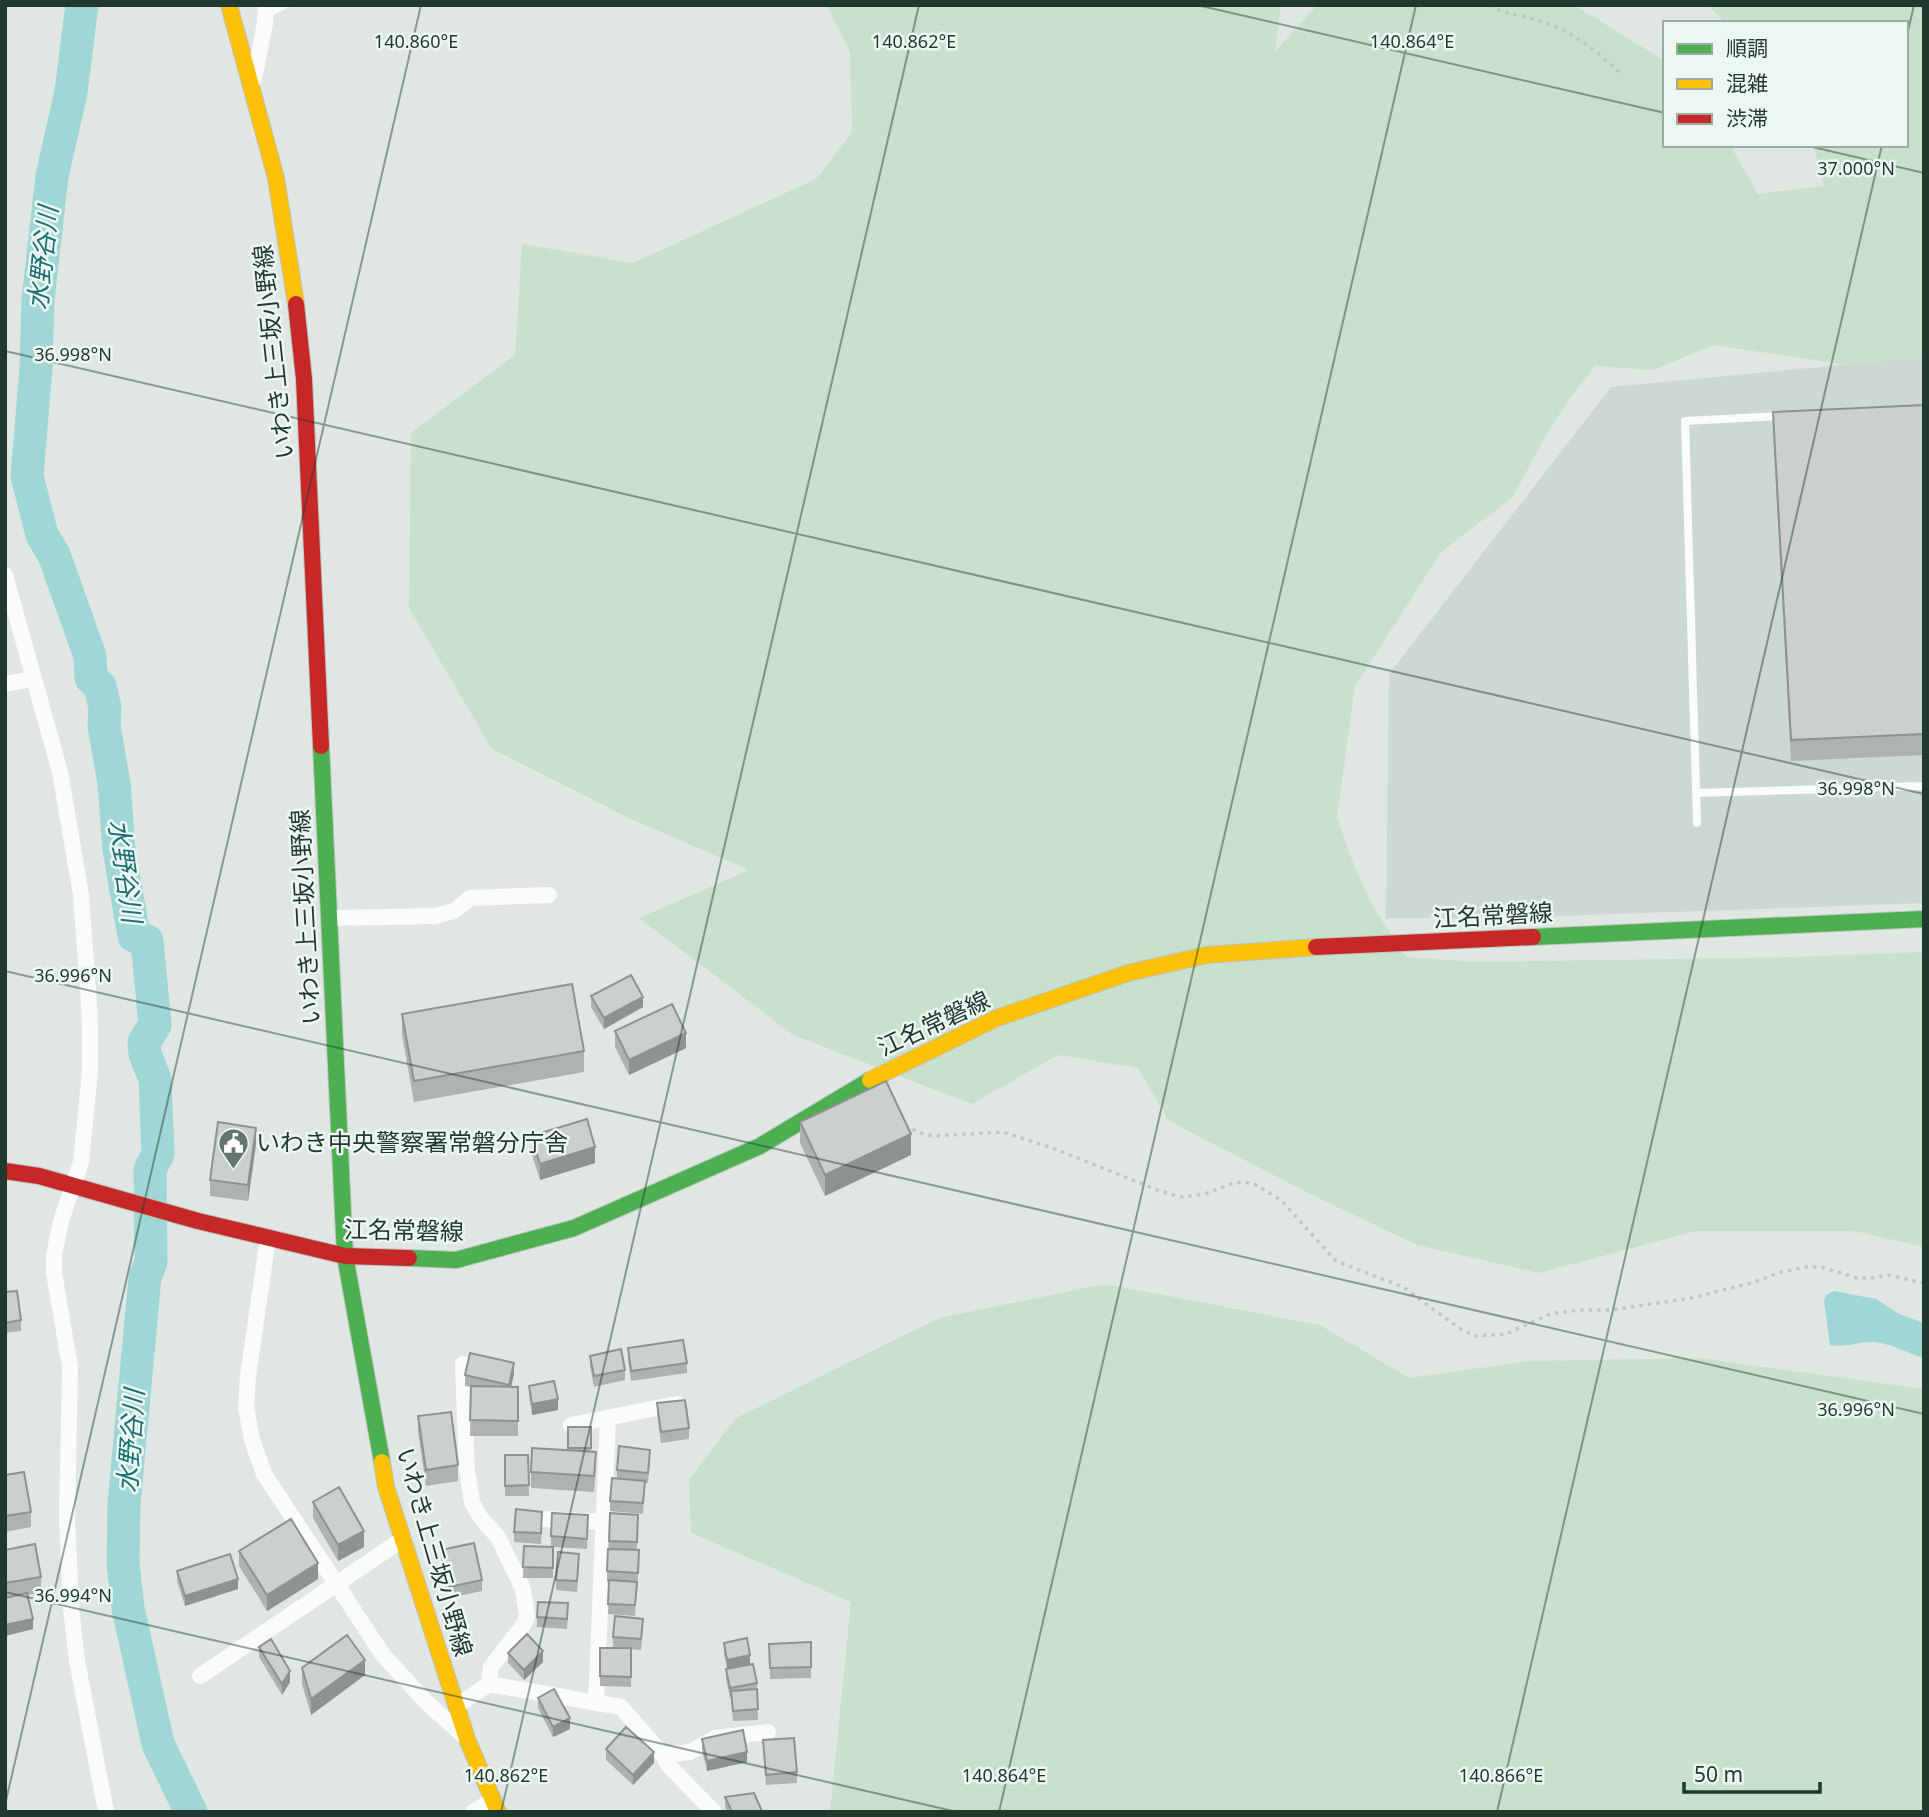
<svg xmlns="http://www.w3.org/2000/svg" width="1929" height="1817" font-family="'Noto Sans','Noto Sans JP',sans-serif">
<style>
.built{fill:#cdd8d2}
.green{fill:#c8e1cd}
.water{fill:#9fd6d6}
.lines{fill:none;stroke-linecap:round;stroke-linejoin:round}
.river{stroke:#9fd6d6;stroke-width:33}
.fast-casing{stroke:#bac3bf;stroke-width:18}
.slow-casing{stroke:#bac3bf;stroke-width:18}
.jam-casing{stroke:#bac3bf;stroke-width:18}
.path{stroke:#bfc7c4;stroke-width:3.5;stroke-dasharray:3.5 5;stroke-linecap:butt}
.lane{stroke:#fafbfb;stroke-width:8}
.street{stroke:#fafbfb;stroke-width:16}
.fast{stroke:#4caf50;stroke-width:16}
.slow{stroke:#ffc107;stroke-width:16}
.jam{stroke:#c62828;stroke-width:16}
.wall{fill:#afb3b0}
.shaded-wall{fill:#8e9290}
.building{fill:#cbd0cd;stroke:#8e9290;stroke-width:2}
.ticks{fill:none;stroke:#1f392f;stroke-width:2;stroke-opacity:0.45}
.labels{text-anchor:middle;stroke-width:5;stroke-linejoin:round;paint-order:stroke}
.street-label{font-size:24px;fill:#1f392f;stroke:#edf6f1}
.poi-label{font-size:24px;fill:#1f392f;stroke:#edf6f1;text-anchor:start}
.water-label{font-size:26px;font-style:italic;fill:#197175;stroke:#edf6f1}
.ticks-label{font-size:18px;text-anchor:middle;fill:#1f392f;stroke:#edf6f1;stroke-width:5;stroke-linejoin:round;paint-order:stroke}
</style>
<rect width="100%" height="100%" fill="#e0e7e3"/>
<!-- built -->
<path class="built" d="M 1924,357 L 1924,903 L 1506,918 L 1386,918 L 1389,674 L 1611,387 Z"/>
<!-- green -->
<path class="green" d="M 827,5 L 1281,5 L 1275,52 L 1317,5 L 1574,5 L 1665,61 L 1665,145 L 1730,145 L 1758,194 L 1824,186 L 1813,145 L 1906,145 L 1906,23 L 1725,23 L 1708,5 L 1924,5 L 1924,357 L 1847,365 L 1714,345 L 1653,370 L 1595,366 L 1570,398 L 1549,430 L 1512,498 L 1442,551 L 1355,686 L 1337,817 L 1354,865 L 1373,907 L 1406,957 L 1478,962 L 1791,957 L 1924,952 L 1924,1247 L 1854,1231 L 1696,1231 L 1539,1273 L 1417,1245 L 1310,1194 L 1169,1121 L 1138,1068 L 1058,1055 L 972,1104 L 793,1035 L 639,918 L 749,870 L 635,821 L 492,749 L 409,608 L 411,433 L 515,355 L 522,244 L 633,263 L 816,179 L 852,132 L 850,52 Z
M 1105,1284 L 1320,1325 L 1409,1378 L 1530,1361 L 1699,1358 L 1924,1389 L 1924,1812 L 830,1812 L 851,1602 L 691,1533 L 689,1480 L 736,1418 L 939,1318 Z"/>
<!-- water -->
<path class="water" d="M 1834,1291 L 1876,1299 L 1899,1314 L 1924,1323 L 1924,1358 C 1907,1353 1892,1344 1875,1342 C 1859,1341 1846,1348 1830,1345 L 1824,1301 L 1826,1295 Z"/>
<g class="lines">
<!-- river -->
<path class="river" d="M 82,5 L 71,92 L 52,176 L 38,300 L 36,368 L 27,476 L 42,535 L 54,555 L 90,656 L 91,678 L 100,686 L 105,708 L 104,726 L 114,783 L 119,850 L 134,936 L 147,941 L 155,1025 L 144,1042 L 145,1054 L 155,1079 L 158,1154 L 150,1169 L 151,1262 L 145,1277 L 124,1504 L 123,1563 L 128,1608 L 158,1744 L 191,1812"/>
<defs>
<path id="fast" d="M 321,746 L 345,1256 L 382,1462
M 1533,937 L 1924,919
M 409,1258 L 456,1260 L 574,1228 L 760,1146 L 870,1080"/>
<path id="slow" d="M 229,5 L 276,178 L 296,304
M 870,1080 L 997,1018 L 1128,973 L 1207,955 L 1316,947
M 382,1462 L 386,1487 L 467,1739 L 498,1812"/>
<path id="jam" d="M 296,304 L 304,379 L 321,746
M 1316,947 L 1533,937
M 5,1171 L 39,1176 L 198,1221 L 345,1256 L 409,1258"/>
</defs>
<!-- fast casing -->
<use href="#fast" class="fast-casing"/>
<!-- slow casing -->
<use href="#slow" class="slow-casing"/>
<!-- jam casing -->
<use href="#jam" class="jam-casing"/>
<!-- path -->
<path class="path" d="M 1490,5 C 1504,15 1521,15 1537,20 C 1571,30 1596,50 1621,74
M 905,1125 L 920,1133 L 933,1136 L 1003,1132 L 1055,1149 L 1160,1191 L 1181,1197 L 1205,1194 L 1234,1183 L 1244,1182 L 1256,1185 L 1281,1200 L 1336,1261 L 1403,1287 L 1459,1328 L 1475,1336 L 1506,1334 L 1550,1314 L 1579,1310 L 1611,1310 L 1691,1298 L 1751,1283 L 1781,1272 L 1806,1267 L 1821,1267 L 1857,1278 L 1873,1278 L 1888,1275 L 1924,1283"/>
<!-- lane -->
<path class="lane" d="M 266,14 L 285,5
M 1696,793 L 1924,786
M 1697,823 L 1685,421 L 1781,416"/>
<!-- street -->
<path class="street" d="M 254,79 L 265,23 L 266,5
M 5,575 L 60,772 L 81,895 L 90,1018 L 90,1071 L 81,1162 L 61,1221 L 54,1255 L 54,1273 L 70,1367 L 67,1517 L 71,1608 L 77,1661 L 106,1812
M 5,684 L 32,679
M 329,918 L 435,916 L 454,911 L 470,898 L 549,895
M 268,1238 L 248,1376 L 246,1407 L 252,1440 L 264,1474 L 383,1655 L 427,1703 L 464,1736
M 463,1364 L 467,1471 L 472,1502 L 480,1517 L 498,1537 L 523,1589 L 527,1616 L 524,1624 L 491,1667 L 489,1684
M 571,1425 L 677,1404
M 543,1519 L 604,1522
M 200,1676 L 403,1539
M 596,1703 L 608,1418
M 457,1706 L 489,1684 L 621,1707 L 663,1755 L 690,1752 L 715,1738 L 768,1732
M 663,1755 L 669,1766 L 714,1812
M 473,1812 L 493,1800"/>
<!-- fast -->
<use href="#fast" class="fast"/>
<!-- slow -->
<use href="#slow" class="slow"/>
<!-- jam -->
<use href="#jam" class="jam"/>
</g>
<!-- wall -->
<path class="wall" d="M 1924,405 L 1924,755 L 1791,761 L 1773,433 L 1773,412 Z
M 591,996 L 643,1007 L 604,1029 L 591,1007 Z
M 402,1014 L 584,1051 L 584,1072 L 414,1102 L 402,1035 Z
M 615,1031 L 686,1048 L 629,1075 L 615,1047 Z
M 800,1122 L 911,1155 L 825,1196 L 800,1143 Z
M 531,1136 L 595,1163 L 540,1180 L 531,1152 Z
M 256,1144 L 248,1201 L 210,1196 L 210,1180 Z
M 5,1292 L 21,1320 L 21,1331 L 5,1333 Z
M 628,1348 L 687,1363 L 687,1373 L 631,1381 L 628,1359 Z
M 590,1356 L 625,1370 L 625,1380 L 594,1387 L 590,1366 Z
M 514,1374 L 511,1387 L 518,1387 L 518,1436 L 470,1436 L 471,1387 L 465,1386 L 465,1375 Z
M 529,1386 L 558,1410 L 532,1415 L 529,1396 Z
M 657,1403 L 689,1428 L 689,1439 L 661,1443 L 657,1414 Z
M 418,1416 L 458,1465 L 458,1481 L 426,1486 L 418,1432 Z
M 568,1427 L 591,1427 L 591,1452 L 596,1468 L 594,1492 L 531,1488 L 531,1472 L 568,1450 Z
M 505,1455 L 528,1455 L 529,1496 L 505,1496 Z
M 650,1460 L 648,1483 L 645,1483 L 643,1514 L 610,1511 L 610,1501 L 617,1478 L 617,1470 Z
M 5,1475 L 31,1512 L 31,1527 L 5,1532 Z
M 313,1502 L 364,1547 L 338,1561 L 313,1518 Z
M 610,1513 L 638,1525 L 637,1550 L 639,1561 L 635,1616 L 608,1614 L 609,1582 L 607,1582 L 607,1571 Z
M 542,1522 L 541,1544 L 514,1542 L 514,1532 Z
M 588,1526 L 587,1549 L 553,1547 L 553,1578 L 523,1578 L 524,1546 L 551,1547 L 551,1536 Z
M 5,1550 L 41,1577 L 41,1593 L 28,1595 L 33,1629 L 5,1636 Z
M 441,1550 L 482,1580 L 482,1591 L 449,1598 L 441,1560 Z
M 239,1551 L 318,1579 L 267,1611 L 239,1566 Z
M 579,1565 L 577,1592 L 556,1590 L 556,1580 Z
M 177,1571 L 238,1589 L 185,1606 L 177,1581 Z
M 568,1614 L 567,1629 L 537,1627 L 537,1617 Z
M 643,1629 L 641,1650 L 631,1649 L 631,1687 L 600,1686 L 600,1648 L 623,1648 L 613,1647 L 613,1637 Z
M 811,1642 L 811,1678 L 770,1679 L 769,1644 Z
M 724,1643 L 750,1664 L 757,1683 L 758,1720 L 733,1721 L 731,1698 L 730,1698 L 726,1679 L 727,1668 L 724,1654 Z
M 259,1647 L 290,1682 L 282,1695 L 259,1657 Z
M 508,1653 L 543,1662 L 524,1680 L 508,1663 Z
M 302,1668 L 365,1675 L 311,1715 L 302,1684 Z
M 538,1698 L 570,1729 L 553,1737 L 538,1708 Z
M 702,1739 L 747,1762 L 707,1771 L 702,1750 Z
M 763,1740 L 797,1772 L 797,1783 L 766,1785 Z
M 606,1749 L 654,1763 L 633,1785 L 606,1760 Z
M 725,1797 L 762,1812 L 727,1812 L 725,1807 Z"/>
<!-- shaded-wall -->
<path class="shaded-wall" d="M 643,997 L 643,1007 L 604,1029 L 604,1018 Z
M 686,1033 L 686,1048 L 629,1075 L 629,1060 Z
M 256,1128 L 256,1144 L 248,1201 L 248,1185 Z
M 911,1134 L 911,1155 L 825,1196 L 825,1175 Z
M 595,1147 L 595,1163 L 540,1180 L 540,1164 Z
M 514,1363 L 514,1374 L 509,1396 L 509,1385 Z
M 558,1399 L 558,1410 L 532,1415 L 532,1404 Z
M 364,1531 L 364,1547 L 338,1561 L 338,1545 Z
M 318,1563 L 318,1579 L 267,1611 L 267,1595 Z
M 238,1579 L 238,1589 L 185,1606 L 185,1596 Z
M 33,1619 L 33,1629 L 5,1636 L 5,1625 Z
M 543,1651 L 543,1662 L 524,1680 L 524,1670 Z
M 750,1655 L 750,1666 L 727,1671 L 727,1660 Z
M 365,1660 L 365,1675 L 311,1715 L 311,1699 Z
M 290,1671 L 290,1682 L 282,1695 L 282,1684 Z
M 570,1718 L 570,1729 L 553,1737 L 553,1727 Z
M 654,1752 L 654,1763 L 633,1785 L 633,1775 Z
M 747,1752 L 747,1762 L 707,1771 L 707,1761 Z"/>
<!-- building -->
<path class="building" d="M 1924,405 L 1924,734 L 1791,740 L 1773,412 Z
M 631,975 L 643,997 L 604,1018 L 591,996 Z
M 572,984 L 584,1051 L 414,1081 L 402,1014 Z
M 672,1004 L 686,1033 L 629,1060 L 615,1031 Z
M 886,1081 L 911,1134 L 825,1175 L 800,1122 Z
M 587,1119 L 595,1147 L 540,1164 L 531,1136 Z
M 218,1122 L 256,1128 L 248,1185 L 210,1180 Z
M 17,1291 L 21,1320 L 5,1323 L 5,1292 Z
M 683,1340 L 687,1363 L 631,1371 L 628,1348 Z
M 621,1349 L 625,1370 L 594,1376 L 590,1356 Z
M 470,1353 L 514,1363 L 509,1385 L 465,1375 Z
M 554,1381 L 558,1399 L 532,1404 L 529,1386 Z
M 471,1386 L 518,1387 L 518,1421 L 470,1420 Z
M 685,1400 L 689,1428 L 661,1432 L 657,1403 Z
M 451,1412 L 458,1465 L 426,1470 L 418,1416 Z
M 568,1427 L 591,1427 L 591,1448 L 568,1448 Z
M 619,1446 L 650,1450 L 648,1473 L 617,1470 Z
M 532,1448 L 596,1452 L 594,1476 L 531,1472 Z
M 505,1455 L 528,1455 L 529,1485 L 505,1486 Z
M 24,1472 L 31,1512 L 5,1516 L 5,1475 Z
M 612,1478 L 645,1481 L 643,1503 L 610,1501 Z
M 339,1487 L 364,1531 L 338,1545 L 313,1502 Z
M 516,1509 L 542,1512 L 541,1533 L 514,1532 Z
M 552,1513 L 588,1515 L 587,1539 L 551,1536 Z
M 610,1513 L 638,1515 L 637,1542 L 609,1541 Z
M 291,1519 L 318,1563 L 267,1595 L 239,1551 Z
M 474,1543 L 482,1580 L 449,1587 L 441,1550 Z
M 35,1544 L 41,1577 L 5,1583 L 5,1550 Z
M 524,1546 L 553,1547 L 553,1568 L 523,1567 Z
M 608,1549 L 639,1550 L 638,1573 L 607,1571 Z
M 558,1552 L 579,1554 L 577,1581 L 556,1580 Z
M 230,1554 L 238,1579 L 185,1596 L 177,1571 Z
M 609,1580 L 637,1582 L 635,1605 L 608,1604 Z
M 27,1593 L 33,1619 L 5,1625 L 5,1598 Z
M 538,1602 L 568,1603 L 567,1619 L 537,1617 Z
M 615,1616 L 643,1619 L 641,1639 L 613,1637 Z
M 527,1634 L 543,1651 L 524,1670 L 508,1653 Z
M 347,1635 L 365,1660 L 311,1699 L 302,1668 Z
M 747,1638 L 750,1655 L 727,1660 L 724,1643 Z
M 271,1639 L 290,1671 L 282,1684 L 259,1647 Z
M 811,1642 L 811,1667 L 770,1668 L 769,1644 Z
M 600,1648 L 631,1648 L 631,1677 L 600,1676 Z
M 753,1664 L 757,1683 L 730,1688 L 726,1669 Z
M 554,1689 L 570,1718 L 553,1727 L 538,1698 Z
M 757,1689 L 758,1709 L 733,1711 L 731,1691 Z
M 626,1727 L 654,1752 L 633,1775 L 606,1749 Z
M 743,1730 L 747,1752 L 707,1761 L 702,1739 Z
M 794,1738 L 797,1772 L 766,1775 L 763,1740 Z
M 754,1793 L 762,1811 L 732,1812 L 725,1797 Z"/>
<!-- ticks -->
<path class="ticks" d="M 1197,5 L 1665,113M 1906,40 L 1914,5M 1804,145 L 1924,173M 5,351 L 1924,794M 5,971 L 1924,1414M 5,1592 L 957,1812M 5,1805 L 421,5M 501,1812 L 919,5M 999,1812 L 1416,5M 1497,1812 L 1882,145"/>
<!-- icons -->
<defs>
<symbol id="civic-pin" viewBox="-11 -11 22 30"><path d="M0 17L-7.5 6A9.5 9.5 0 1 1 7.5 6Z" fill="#63766e" stroke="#edf6f1"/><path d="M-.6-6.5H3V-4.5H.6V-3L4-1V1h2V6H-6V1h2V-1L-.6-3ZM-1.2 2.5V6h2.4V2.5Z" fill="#fff"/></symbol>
</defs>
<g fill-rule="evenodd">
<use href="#civic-pin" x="216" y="1126" width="35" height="47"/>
</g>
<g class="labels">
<!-- street labels -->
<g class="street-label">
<text transform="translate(274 352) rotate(-96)" y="8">いわき上三坂小野線</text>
<text transform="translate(1493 916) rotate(-3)" y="8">江名常磐線</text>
<text transform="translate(306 917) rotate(-93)" y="8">いわき上三坂小野線</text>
<text transform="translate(934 1024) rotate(-25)" y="8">江名常磐線</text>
<text transform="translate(404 1231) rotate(1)" y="8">江名常磐線</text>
<text transform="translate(434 1552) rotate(74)" y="8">いわき上三坂小野線</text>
</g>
<!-- poi labels -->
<g class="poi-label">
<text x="256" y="1151">いわき中央警察署常磐分庁舎</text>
</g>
<!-- water labels -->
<g class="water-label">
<text transform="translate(43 258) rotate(-84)" y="9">水野谷川</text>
<text transform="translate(125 871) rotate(82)" y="9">水野谷川</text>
<text transform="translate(131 1441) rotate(-86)" y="9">水野谷川</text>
</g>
</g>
<g class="ticks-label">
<text x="914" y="48">140.862°E</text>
<text x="1412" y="48">140.864°E</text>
<text x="416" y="48">140.860°E</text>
<text x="1856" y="175">37.000°N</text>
<text x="73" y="361">36.998°N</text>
<text x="1856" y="795">36.998°N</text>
<text x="73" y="982">36.996°N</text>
<text x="1856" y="1416">36.996°N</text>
<text x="73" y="1602">36.994°N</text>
<text x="506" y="1782">140.862°E</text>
<text x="1004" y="1782">140.864°E</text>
<text x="1501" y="1782">140.866°E</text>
</g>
<!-- border -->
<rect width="1929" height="1817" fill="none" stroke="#1f392f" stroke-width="14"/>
<!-- legend -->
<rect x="1663" y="21" width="245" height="126" fill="#edf6f1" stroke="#9baaa3" stroke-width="2"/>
<rect x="1677" y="44" width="35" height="10" fill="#4caf50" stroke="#9baaa3" stroke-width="2"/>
<text x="1726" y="56" font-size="21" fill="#1f392f">順調</text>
<rect x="1677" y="79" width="35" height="10" fill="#ffc107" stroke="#9baaa3" stroke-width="2"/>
<text x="1726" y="91" font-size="21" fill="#1f392f">混雑</text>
<rect x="1677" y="114" width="35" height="10" fill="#c62828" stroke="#9baaa3" stroke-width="2"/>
<text x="1726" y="126" font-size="21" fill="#1f392f">渋滞</text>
<!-- scale -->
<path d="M1684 1782v10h136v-10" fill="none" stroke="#1f392f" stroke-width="3.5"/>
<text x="1694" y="1782" font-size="21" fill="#1f392f" stroke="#edf6f1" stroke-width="5" paint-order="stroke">50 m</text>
</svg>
